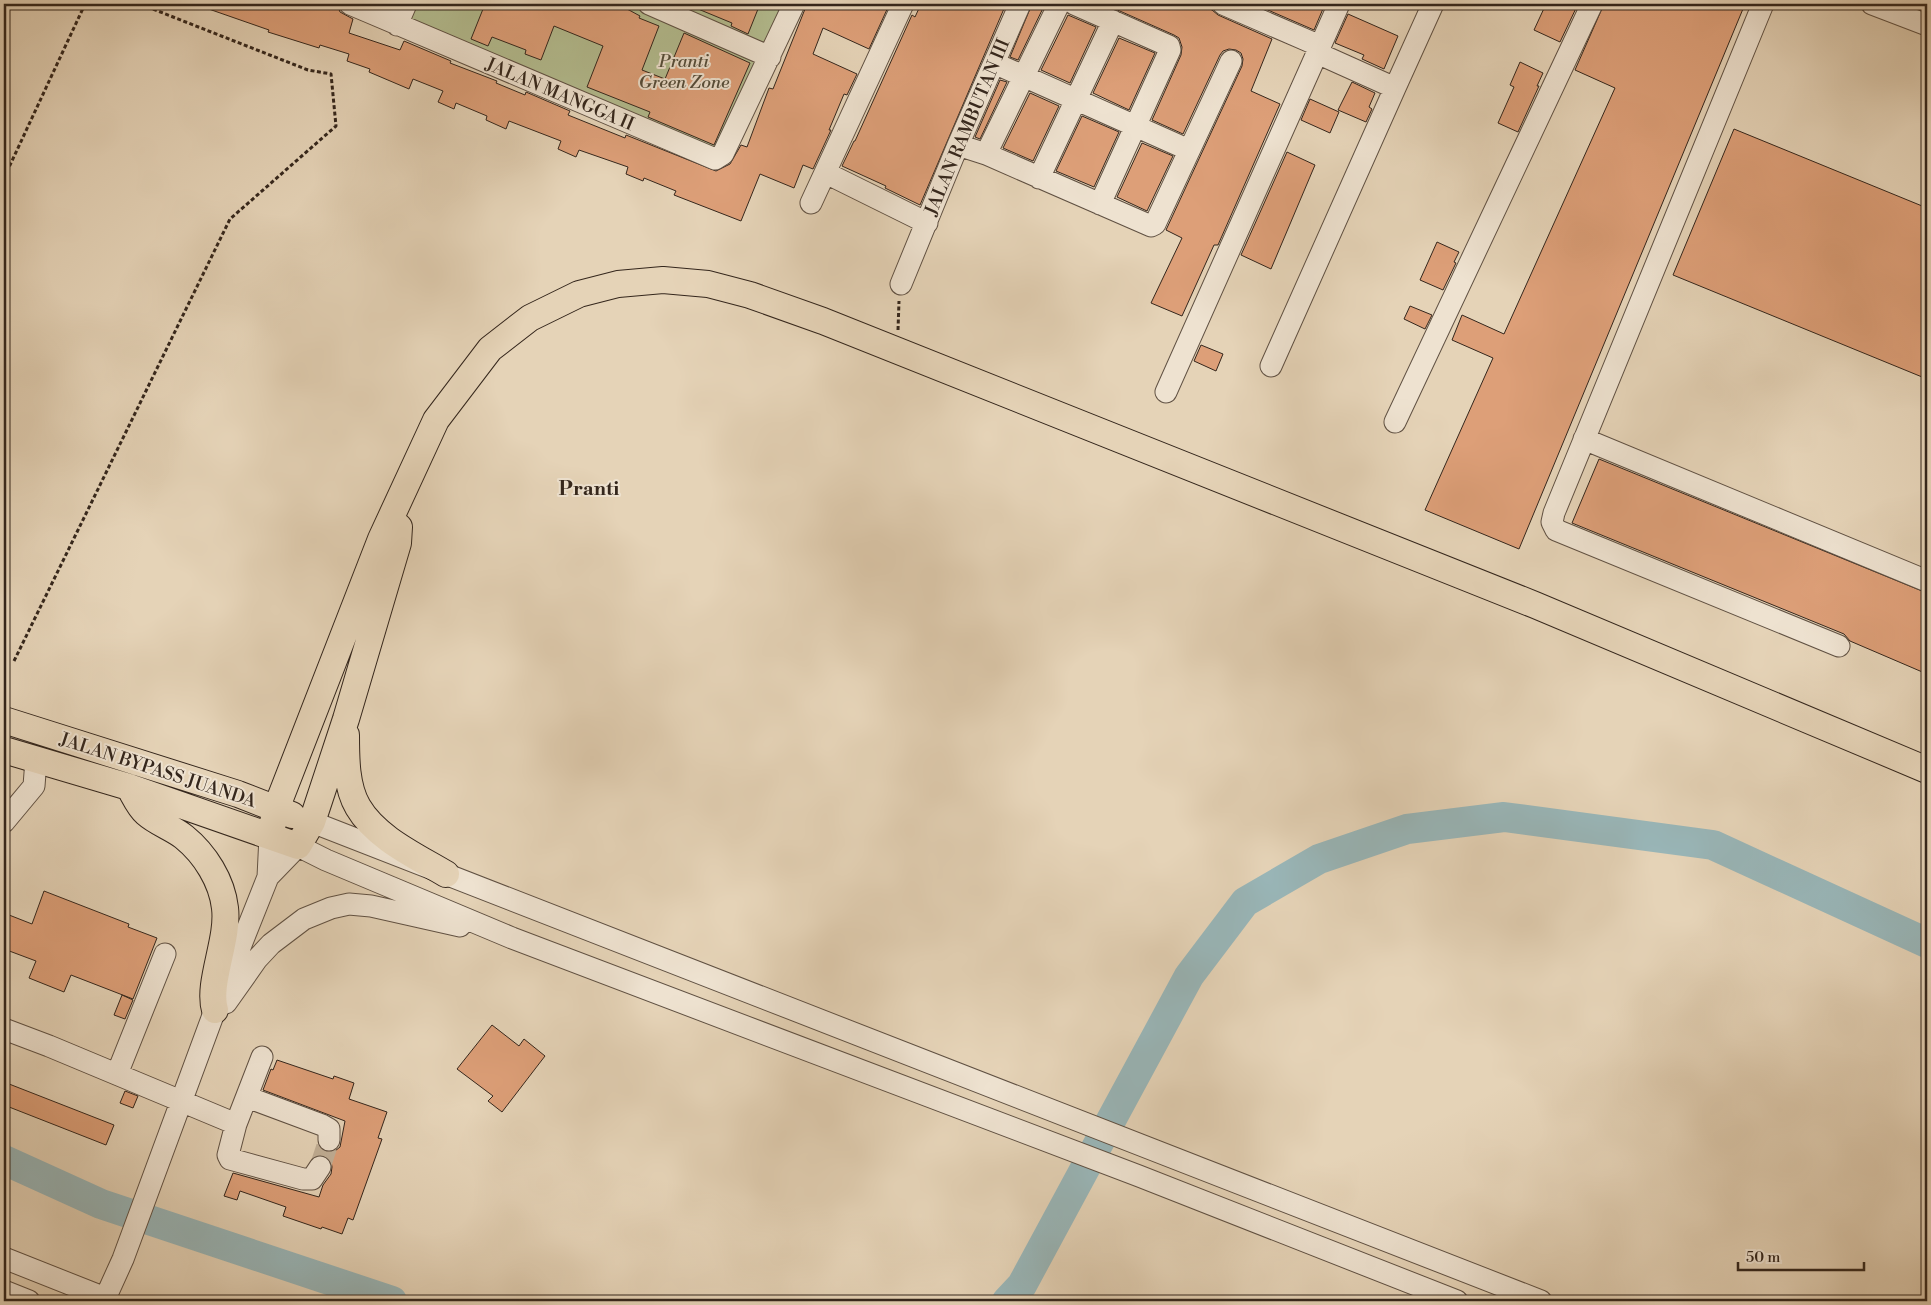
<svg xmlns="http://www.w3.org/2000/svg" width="1931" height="1305" font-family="'Libre Bodoni',serif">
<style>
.green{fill:#b3bc8f;stroke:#747156}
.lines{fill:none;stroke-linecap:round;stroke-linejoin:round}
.river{stroke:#99b6b8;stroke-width:30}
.building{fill:#dd9f78;stroke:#34261c}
.minor-tunnel{stroke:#c2b098;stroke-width:21;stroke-dasharray:21 11;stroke-linecap:butt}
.minor-casing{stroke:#605143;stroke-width:23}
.major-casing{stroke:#34261c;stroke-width:28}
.path{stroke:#34261c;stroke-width:3;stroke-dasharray:4 2.5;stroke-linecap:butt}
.minor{stroke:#eee2d0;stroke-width:21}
.major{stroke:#e5d3b7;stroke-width:26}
.labels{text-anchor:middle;stroke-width:4;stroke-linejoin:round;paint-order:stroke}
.park-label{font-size:18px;font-style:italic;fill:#544c39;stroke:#eee2d0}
.street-label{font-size:18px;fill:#34261c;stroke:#eee2d0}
.quarter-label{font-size:20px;font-weight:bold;fill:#34261c;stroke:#eee2d0}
</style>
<rect width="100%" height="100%" fill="#e5d3b7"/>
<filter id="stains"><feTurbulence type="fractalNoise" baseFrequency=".004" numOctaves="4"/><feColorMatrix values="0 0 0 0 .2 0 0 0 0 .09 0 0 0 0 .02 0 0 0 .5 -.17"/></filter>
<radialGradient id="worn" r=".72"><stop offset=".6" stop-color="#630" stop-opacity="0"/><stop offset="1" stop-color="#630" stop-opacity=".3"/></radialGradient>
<!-- green -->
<path class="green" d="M 353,4 L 793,4 L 723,154 Z"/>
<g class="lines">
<!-- river -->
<path class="river" d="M 4,1160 L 101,1204 L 392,1301
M 1007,1301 L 1022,1285 L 1189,976 L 1245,902 L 1319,859 L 1407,829 L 1504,817 L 1713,845 L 1927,943"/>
</g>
<!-- building -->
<path class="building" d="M 204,4 L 329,4 L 338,7 L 340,12 L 353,19 L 349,33 L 400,50 L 404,41 L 451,61 L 450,63 L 497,81 L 496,83 L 525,95 L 526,92 L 570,111 L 568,115 L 625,138 L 626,135 L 716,171 L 730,164 L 741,145 L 747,147 L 769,88 L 773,89 L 807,4 L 889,5 L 869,49 L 823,28 L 813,54 L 857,74 L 847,95 L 844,94 L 829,130 L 831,130 L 813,169 L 803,165 L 794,188 L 760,174 L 741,221 L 674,195 L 676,191 L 644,178 L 643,181 L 626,174 L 628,167 L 579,150 L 576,157 L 558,149 L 561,141 L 509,121 L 506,129 L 486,120 L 487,116 L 456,103 L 454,109 L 438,102 L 443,91 L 413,79 L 409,89 L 369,72 L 370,69 L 347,61 L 349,54 L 320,45 L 319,48 L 268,32 L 269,30 L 203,7 Z
M 485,4 L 612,4 L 629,10 L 640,16 L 639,18 L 659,26 L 642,70 L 665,79 L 684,33 L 750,63 L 714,145 L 648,117 L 650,112 L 587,87 L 603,46 L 554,26 L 541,60 L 525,54 L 526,50 L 492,37 L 488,46 L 471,39 Z
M 686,4 L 760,4 L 748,34 L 731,26 L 732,23 Z
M 921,4 L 1006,4 L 920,205 L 885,188 L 886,186 L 842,166 L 854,141 L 855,141 L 912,15 L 915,17 Z
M 1032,4 L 1045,4 L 1018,60 L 1010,57 Z
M 1104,4 L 1199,4 L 1212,10 L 1218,15 L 1272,39 L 1251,91 L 1280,104 L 1218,245 L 1214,245 L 1182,316 L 1151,303 L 1182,238 L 1166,230 L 1242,66 L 1243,59 L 1241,53 L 1236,50 L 1229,49 L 1223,51 L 1220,55 L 1183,134 L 1152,120 L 1181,55 L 1182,47 L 1179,38 L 1174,35 Z
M 1254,4 L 1325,4 L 1314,30 Z
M 1546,4 L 1578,4 L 1560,42 L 1534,30 Z
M 1604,4 L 1745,4 L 1519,549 L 1425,510 L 1493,358 L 1452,340 L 1462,315 L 1504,334 L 1615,88 L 1575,70 Z
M 1348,14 L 1398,36 L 1384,69 L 1362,59 L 1364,55 L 1335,43 Z
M 1068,15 L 1096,27 L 1070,83 L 1041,70 Z
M 1119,38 L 1155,53 L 1129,110 L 1093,93 Z
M 1520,62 L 1543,73 L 1537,86 L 1539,86 L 1518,132 L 1498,123 L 1514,87 L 1510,85 Z
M 1000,80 L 1007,82 L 980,139 L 975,137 Z
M 1352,82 L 1375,93 L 1369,107 L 1372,109 L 1366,122 L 1338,110 Z
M 1030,93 L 1059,106 L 1033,161 L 1003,148 Z
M 1310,99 L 1339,112 L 1330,133 L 1301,120 Z
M 1082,116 L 1119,132 L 1094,187 L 1056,171 Z
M 1734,129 L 1927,208 L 1927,379 L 1673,275 Z
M 1142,143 L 1173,156 L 1147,211 L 1117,197 Z
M 1287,152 L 1315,165 L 1271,269 L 1241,255 Z
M 1437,242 L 1459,252 L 1454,262 L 1456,263 L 1443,290 L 1420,280 Z
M 1410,306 L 1432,315 L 1425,329 L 1404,319 Z
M 1201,345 L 1223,354 L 1216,371 L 1194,361 Z
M 1599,459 L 1927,593 L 1927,674 L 1850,641 L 1844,634 L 1572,523 Z
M 44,891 L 129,924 L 128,927 L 157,938 L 133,999 L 71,975 L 64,992 L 29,978 L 36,961 L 4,949 L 4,913 L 32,924 Z
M 122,995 L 133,1000 L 125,1019 L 114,1015 Z
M 492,1025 L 519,1046 L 524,1039 L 545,1056 L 502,1112 L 488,1101 L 493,1096 L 457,1069 Z
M 277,1060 L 333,1079 L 334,1076 L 354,1083 L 349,1099 L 387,1112 L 378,1138 L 382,1139 L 353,1220 L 348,1218 L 342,1234 L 322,1227 L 321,1229 L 283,1216 L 286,1207 L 240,1191 L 237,1200 L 224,1196 L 233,1173 L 319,1197 L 323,1185 L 331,1174 L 332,1167 L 331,1161 L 326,1156 L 321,1155 L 315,1156 L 318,1146 L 322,1151 L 329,1152 L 335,1151 L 340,1147 L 345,1121 L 263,1090 L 271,1069 L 273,1070 Z
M 4,1082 L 114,1125 L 106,1145 L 4,1105 Z
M 125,1091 L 138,1096 L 133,1108 L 120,1103 Z"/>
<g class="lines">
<!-- minor-tunnel -->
<path class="minor-tunnel" d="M 320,1167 L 329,1140"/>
<defs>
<path id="minor" d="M 350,4 L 715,159 L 723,154 L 794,4
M 649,4 L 770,57
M 1074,4 L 1169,46 L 1170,50 L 1100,204
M 1223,4 L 1320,46
M 1763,4 L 1554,513 L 1552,522 L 1556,530 L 1839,646
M 1872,4 L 1927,25
M 397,25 L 406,4
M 994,63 L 1189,150
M 1395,88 L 1433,4
M 958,145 L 986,154 L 1151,226 L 1155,224 L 1231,61
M 986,154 L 1059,4
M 826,173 L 927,223
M 1039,178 L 1113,21
M 811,203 L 903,4
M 901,284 L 958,145 L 1020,4
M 1271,366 L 1395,88 L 1317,53
M 1166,392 L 1339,4
M 1395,422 L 1592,4
M 1584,439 L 1927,581
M 4,822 L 34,786 L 36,760
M 312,822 L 1541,1301
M 268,877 L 298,846 L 326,860 L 512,938 L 1139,1176 L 1457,1301
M 226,1003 L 257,959 L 271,944 L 304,919 L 331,908 L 349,904 L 371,906 L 460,926
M 4,1029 L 49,1046 L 236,1124
M 262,1057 L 236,1124 L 228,1155 L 230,1159 L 303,1179 L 312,1179 L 320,1167
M 117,1074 L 165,954
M 247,1097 L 322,1125 L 329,1129 L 329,1140
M 4,1258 L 105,1298
M 4,1291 L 29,1301
M 104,1301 L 123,1259 L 215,1010 L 268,877 L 270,836"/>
<path id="major" d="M 4,720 L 238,794 L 292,815
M 346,735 C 346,758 346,787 358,807 C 376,838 416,856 446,874
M 4,750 L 129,787 L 298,846 L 312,822 L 346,719 L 398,543 L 399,527
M 129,787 C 134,795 138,806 146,813 C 157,823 173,828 184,837 C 205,854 222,881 225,908 C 229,940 207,983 215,1010
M 270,836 L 276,809 L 381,539 L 436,420 L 490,349 L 530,318 L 579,294 L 618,284 L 663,280 L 708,284 L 750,295 L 823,321 L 1535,605 L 1927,770"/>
</defs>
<!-- minor casing -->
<use href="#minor" class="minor-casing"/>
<!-- major casing -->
<use href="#major" class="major-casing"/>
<!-- path -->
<path class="path" d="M 4,178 L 85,4
M 898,330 L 899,301
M 14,661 L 230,219 L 336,126 L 331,74 L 308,70 L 140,4"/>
<!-- minor -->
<use href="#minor" class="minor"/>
<!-- major -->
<use href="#major" class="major"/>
</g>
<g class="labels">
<!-- park labels -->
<g class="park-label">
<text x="684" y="67">Pranti<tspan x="684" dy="21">Green Zone</tspan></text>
</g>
<!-- street labels -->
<g class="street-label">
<text transform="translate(560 94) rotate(23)" y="6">JALAN MANGGA II</text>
<text transform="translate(967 127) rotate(-67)" y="6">JALAN RAMBUTAN III</text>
<text transform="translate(158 770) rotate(18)" y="6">JALAN BYPASS JUANDA</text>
</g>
<!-- quarter labels -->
<g class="quarter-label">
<text x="589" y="495">Pranti</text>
</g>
</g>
<!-- margin -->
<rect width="1931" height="1305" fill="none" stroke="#e5d3b7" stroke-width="20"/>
<rect x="5" y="5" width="1921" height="1295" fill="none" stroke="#34261c" stroke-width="2.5"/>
<rect x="10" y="10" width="1911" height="1285" fill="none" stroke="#34261c"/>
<!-- scale -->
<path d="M1738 1262v8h126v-8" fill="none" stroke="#34261c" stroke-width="2.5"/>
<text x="1746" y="1262" font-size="15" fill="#34261c" stroke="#eee2d0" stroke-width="4" paint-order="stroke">50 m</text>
<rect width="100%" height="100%" filter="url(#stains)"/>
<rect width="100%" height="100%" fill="url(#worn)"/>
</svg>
